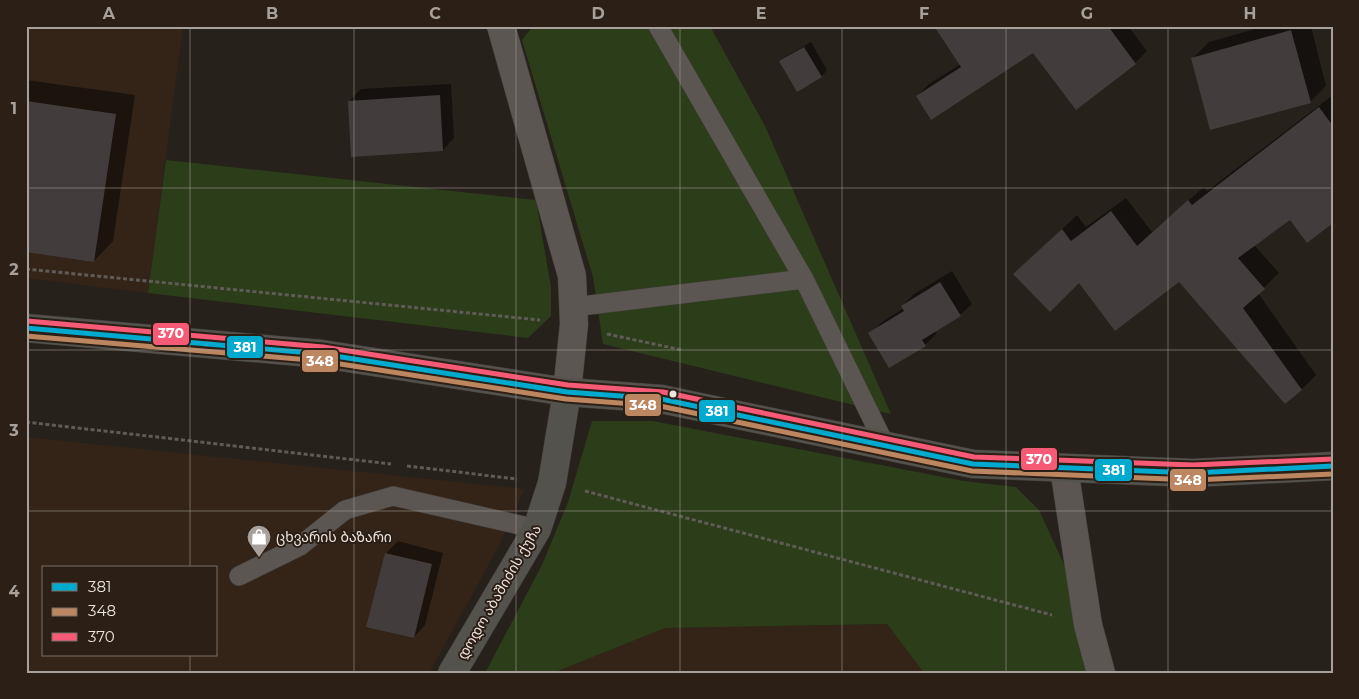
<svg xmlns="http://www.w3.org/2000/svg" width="1359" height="699" font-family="Montserrat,'Noto Sans Georgian',sans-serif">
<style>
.built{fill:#342418;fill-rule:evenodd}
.green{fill:#2b3d19}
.shadow{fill:#0007}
.building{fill:#423d3c}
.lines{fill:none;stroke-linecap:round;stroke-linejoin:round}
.lane-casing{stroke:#433e3a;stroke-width:20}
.street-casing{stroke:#433e3a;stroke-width:29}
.secondary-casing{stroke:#433e3a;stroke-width:29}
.path{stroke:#605b57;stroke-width:3;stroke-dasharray:4 2.5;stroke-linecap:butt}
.lane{stroke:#5b5651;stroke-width:19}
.street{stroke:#5b5651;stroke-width:28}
.secondary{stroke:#53524d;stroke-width:28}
.bus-1-casing{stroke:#2c2016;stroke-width:9}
.bus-2-casing{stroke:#2c2016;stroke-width:9}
.bus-3-casing{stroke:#2c2016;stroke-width:9}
.bus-1{stroke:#00a9ce;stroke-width:5}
.bus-2{stroke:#bb8660;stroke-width:5}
.bus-3{stroke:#f75a77;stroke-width:5}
.grid{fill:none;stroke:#a8a09a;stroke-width:1;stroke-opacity:0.55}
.bus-dot{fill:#ede4de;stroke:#2c2016;stroke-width:2}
.labels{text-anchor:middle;stroke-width:4;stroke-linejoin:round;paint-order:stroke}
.poi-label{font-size:14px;fill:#ede4de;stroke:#2c2016;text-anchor:start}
.street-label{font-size:14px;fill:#ede4de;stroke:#2c2016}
.line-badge{stroke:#2c2016;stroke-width:2}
.badge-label{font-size:14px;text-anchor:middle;font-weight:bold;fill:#fff}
.neatline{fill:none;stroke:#a8a09a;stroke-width:2}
.grid-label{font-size:16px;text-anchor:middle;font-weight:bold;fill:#a8a09a}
</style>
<rect width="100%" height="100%" fill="#27211b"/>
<!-- built -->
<path class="built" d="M 26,26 L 183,26 L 148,293 L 26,278 Z
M 26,437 L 525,489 L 498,548 L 429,673 L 26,673 ZM 44,568 L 216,568 L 216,655 L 44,655 Z
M 887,624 L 924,673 L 553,673 L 665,628 Z"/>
<!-- green -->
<path class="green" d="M 533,26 L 710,26 L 765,126 L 891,414 L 603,344 L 593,277 L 522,40 Z
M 166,160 L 536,200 L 551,287 L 551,316 L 528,338 L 148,293 Z
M 592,421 L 653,421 L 964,481 L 1016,487 L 1039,510 L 1068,573 L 1087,673 L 924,673 L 887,624 L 665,628 L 553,673 L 485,673 L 542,565 L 568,502 Z"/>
<!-- shadow -->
<path class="shadow" d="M 1066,26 L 1128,26 L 1147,51 L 1135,63 L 1076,108 L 1033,52 L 917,96 L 929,84 L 961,64 Z
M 1266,26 L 1311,26 L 1326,86 L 1310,102 L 1193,58 L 1209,42 Z
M 811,42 L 827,70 L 822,76 L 798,90 L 781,61 L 787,56 Z
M 26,80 L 135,95 L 113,241 L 94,261 L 26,251 Z
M 451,84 L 454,138 L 443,150 L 349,101 L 361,89 Z
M 1333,95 L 1333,222 L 1290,218 L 1254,245 L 1279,273 L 1258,293 L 1316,375 L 1302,389 L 1179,280 L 1079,281 L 1030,260 L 1077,215 L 1086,227 L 1126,198 L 1152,232 L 1204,187 L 1207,191 Z
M 952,271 L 972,304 L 960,315 L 935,331 L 937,333 L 925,345 L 870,334 L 882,322 L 904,308 L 902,306 L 914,294 Z
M 398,541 L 443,553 L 425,625 L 414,637 L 386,553 Z"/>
<!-- building -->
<path class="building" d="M 934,26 L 1108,26 L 1136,64 L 1076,110 L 1033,53 L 931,120 L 916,96 L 961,67 Z
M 1291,30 L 1311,103 L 1210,130 L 1191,58 Z
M 804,47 L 822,77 L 797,92 L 779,61 Z
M 440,95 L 443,151 L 351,157 L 348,101 Z
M 26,101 L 116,114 L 94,262 L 26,252 Z
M 1319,107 L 1333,126 L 1333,223 L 1307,243 L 1290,220 L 1238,258 L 1265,289 L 1243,308 L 1302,390 L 1285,404 L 1179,282 L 1115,331 L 1079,283 L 1050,312 L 1013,274 L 1062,229 L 1071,241 L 1111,211 L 1137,246 L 1188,200 L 1192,205 Z
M 940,282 L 961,316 L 922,340 L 926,346 L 889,368 L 868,333 L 904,311 L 901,306 Z
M 385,553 L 432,564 L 414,638 L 366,627 Z"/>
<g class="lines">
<defs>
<path id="lane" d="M 658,26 L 804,279 L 885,445
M 573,307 L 804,279
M 239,576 L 300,546 L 345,510 L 393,496 L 537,529"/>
<path id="street" d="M 501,26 L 572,276 L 574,324 L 567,392
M 1064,468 L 1088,625 L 1101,673"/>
<path id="secondary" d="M 26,328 L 322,354 L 567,392 L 661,399 L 973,464 L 1193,473 L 1333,466
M 452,673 L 537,529 L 552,483 L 567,392"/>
</defs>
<!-- lane casing -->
<use href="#lane" class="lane-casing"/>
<!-- street casing -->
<use href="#street" class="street-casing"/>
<!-- secondary casing -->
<use href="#secondary" class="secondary-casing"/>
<!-- path -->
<path class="path" d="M 26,269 L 540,320
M 607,334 L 682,350
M 26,422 L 391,464
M 407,466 L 517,479
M 585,491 L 1052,615"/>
<!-- lane -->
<use href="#lane" class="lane"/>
<!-- street -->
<use href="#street" class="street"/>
<!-- secondary -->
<use href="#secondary" class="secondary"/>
<defs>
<path id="bus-1" d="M 26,328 L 322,354 L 567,392 L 661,399 L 973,464 L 1193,473 L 1333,466"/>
<path id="bus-2" d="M 26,336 L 321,361 L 566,399 L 660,406 L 972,471 L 1193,480 L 1333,474"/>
<path id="bus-3" d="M 27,321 L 323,347 L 568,385 L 663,392 L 974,457 L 1193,465 L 1333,459"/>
</defs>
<!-- bus-1 casing -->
<use href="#bus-1" class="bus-1-casing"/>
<!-- bus-2 casing -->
<use href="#bus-2" class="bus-2-casing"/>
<!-- bus-3 casing -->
<use href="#bus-3" class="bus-3-casing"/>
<!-- bus-1 -->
<use href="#bus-1" class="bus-1"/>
<!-- bus-2 -->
<use href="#bus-2" class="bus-2"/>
<!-- bus-3 -->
<use href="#bus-3" class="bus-3"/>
</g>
<!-- grid -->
<path class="grid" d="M 190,26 L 190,568M 354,26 L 354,673M 516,26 L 516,673M 680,26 L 680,673M 842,26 L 842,673M 1006,26 L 1006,673M 1168,26 L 1168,673M 26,188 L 1333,188M 26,350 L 1333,350M 26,511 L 1333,511M 190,655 L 190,673"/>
<!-- icons -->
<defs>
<symbol id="shop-pin" viewBox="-11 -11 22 30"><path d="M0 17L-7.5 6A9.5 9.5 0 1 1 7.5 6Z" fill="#a8a09a" stroke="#2c2016"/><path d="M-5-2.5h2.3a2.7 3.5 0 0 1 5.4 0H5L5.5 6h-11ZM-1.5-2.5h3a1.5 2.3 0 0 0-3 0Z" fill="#fff"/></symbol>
</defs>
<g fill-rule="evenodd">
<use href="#shop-pin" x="245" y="523" width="28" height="38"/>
</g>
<!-- markers -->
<circle class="bus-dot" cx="673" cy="394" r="4.5"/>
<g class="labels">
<!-- poi labels -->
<g class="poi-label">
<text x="276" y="542">ცხვარის ბაზარი</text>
</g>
<!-- street labels -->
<g class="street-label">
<text transform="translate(499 592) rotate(-60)" y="5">დოდო აბაშიძის ქუჩა</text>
</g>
</g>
<g class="line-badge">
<rect x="152" y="322" width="38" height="24" rx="5" fill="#f75a77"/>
<rect x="226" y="335" width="38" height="24" rx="5" fill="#00a9ce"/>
<rect x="301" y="349" width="38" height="24" rx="5" fill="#bb8660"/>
<rect x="624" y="393" width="38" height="24" rx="5" fill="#bb8660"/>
<rect x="698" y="399" width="38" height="24" rx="5" fill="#00a9ce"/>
<rect x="1020" y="447" width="38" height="24" rx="5" fill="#f75a77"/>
<rect x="1094" y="458" width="39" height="24" rx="5" fill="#00a9ce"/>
<rect x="1169" y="468" width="38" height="24" rx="5" fill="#bb8660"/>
</g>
<g class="badge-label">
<text x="171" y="338">370</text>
<text x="245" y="352">381</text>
<text x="320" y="366">348</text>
<text x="643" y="410">348</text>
<text x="717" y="416">381</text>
<text x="1039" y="464">370</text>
<text x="1114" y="475">381</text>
<text x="1188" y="485">348</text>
</g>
<!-- border -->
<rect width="1359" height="699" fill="none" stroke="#2c2016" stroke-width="55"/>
<!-- legend -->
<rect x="42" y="566" width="175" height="90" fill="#2c2016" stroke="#796e66"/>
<rect x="52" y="583" width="25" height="8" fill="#00a9ce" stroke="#796e66"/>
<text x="88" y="592" font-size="15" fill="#ede4de">381</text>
<rect x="52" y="608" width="25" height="8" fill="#bb8660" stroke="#796e66"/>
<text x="88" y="616" font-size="15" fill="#ede4de">348</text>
<rect x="52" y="633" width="25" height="8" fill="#f75a77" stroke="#796e66"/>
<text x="88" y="642" font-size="15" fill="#ede4de">370</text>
<rect x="28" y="28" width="1304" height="644" class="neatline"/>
<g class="grid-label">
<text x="109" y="19">A</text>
<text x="272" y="19">B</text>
<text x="435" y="19">C</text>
<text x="598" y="19">D</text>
<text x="761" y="19">E</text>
<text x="924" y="19">F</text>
<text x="1087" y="19">G</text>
<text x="1250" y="19">H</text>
<text x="14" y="114">1</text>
<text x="14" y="275">2</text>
<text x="14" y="436">3</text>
<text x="14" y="597">4</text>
</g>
</svg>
